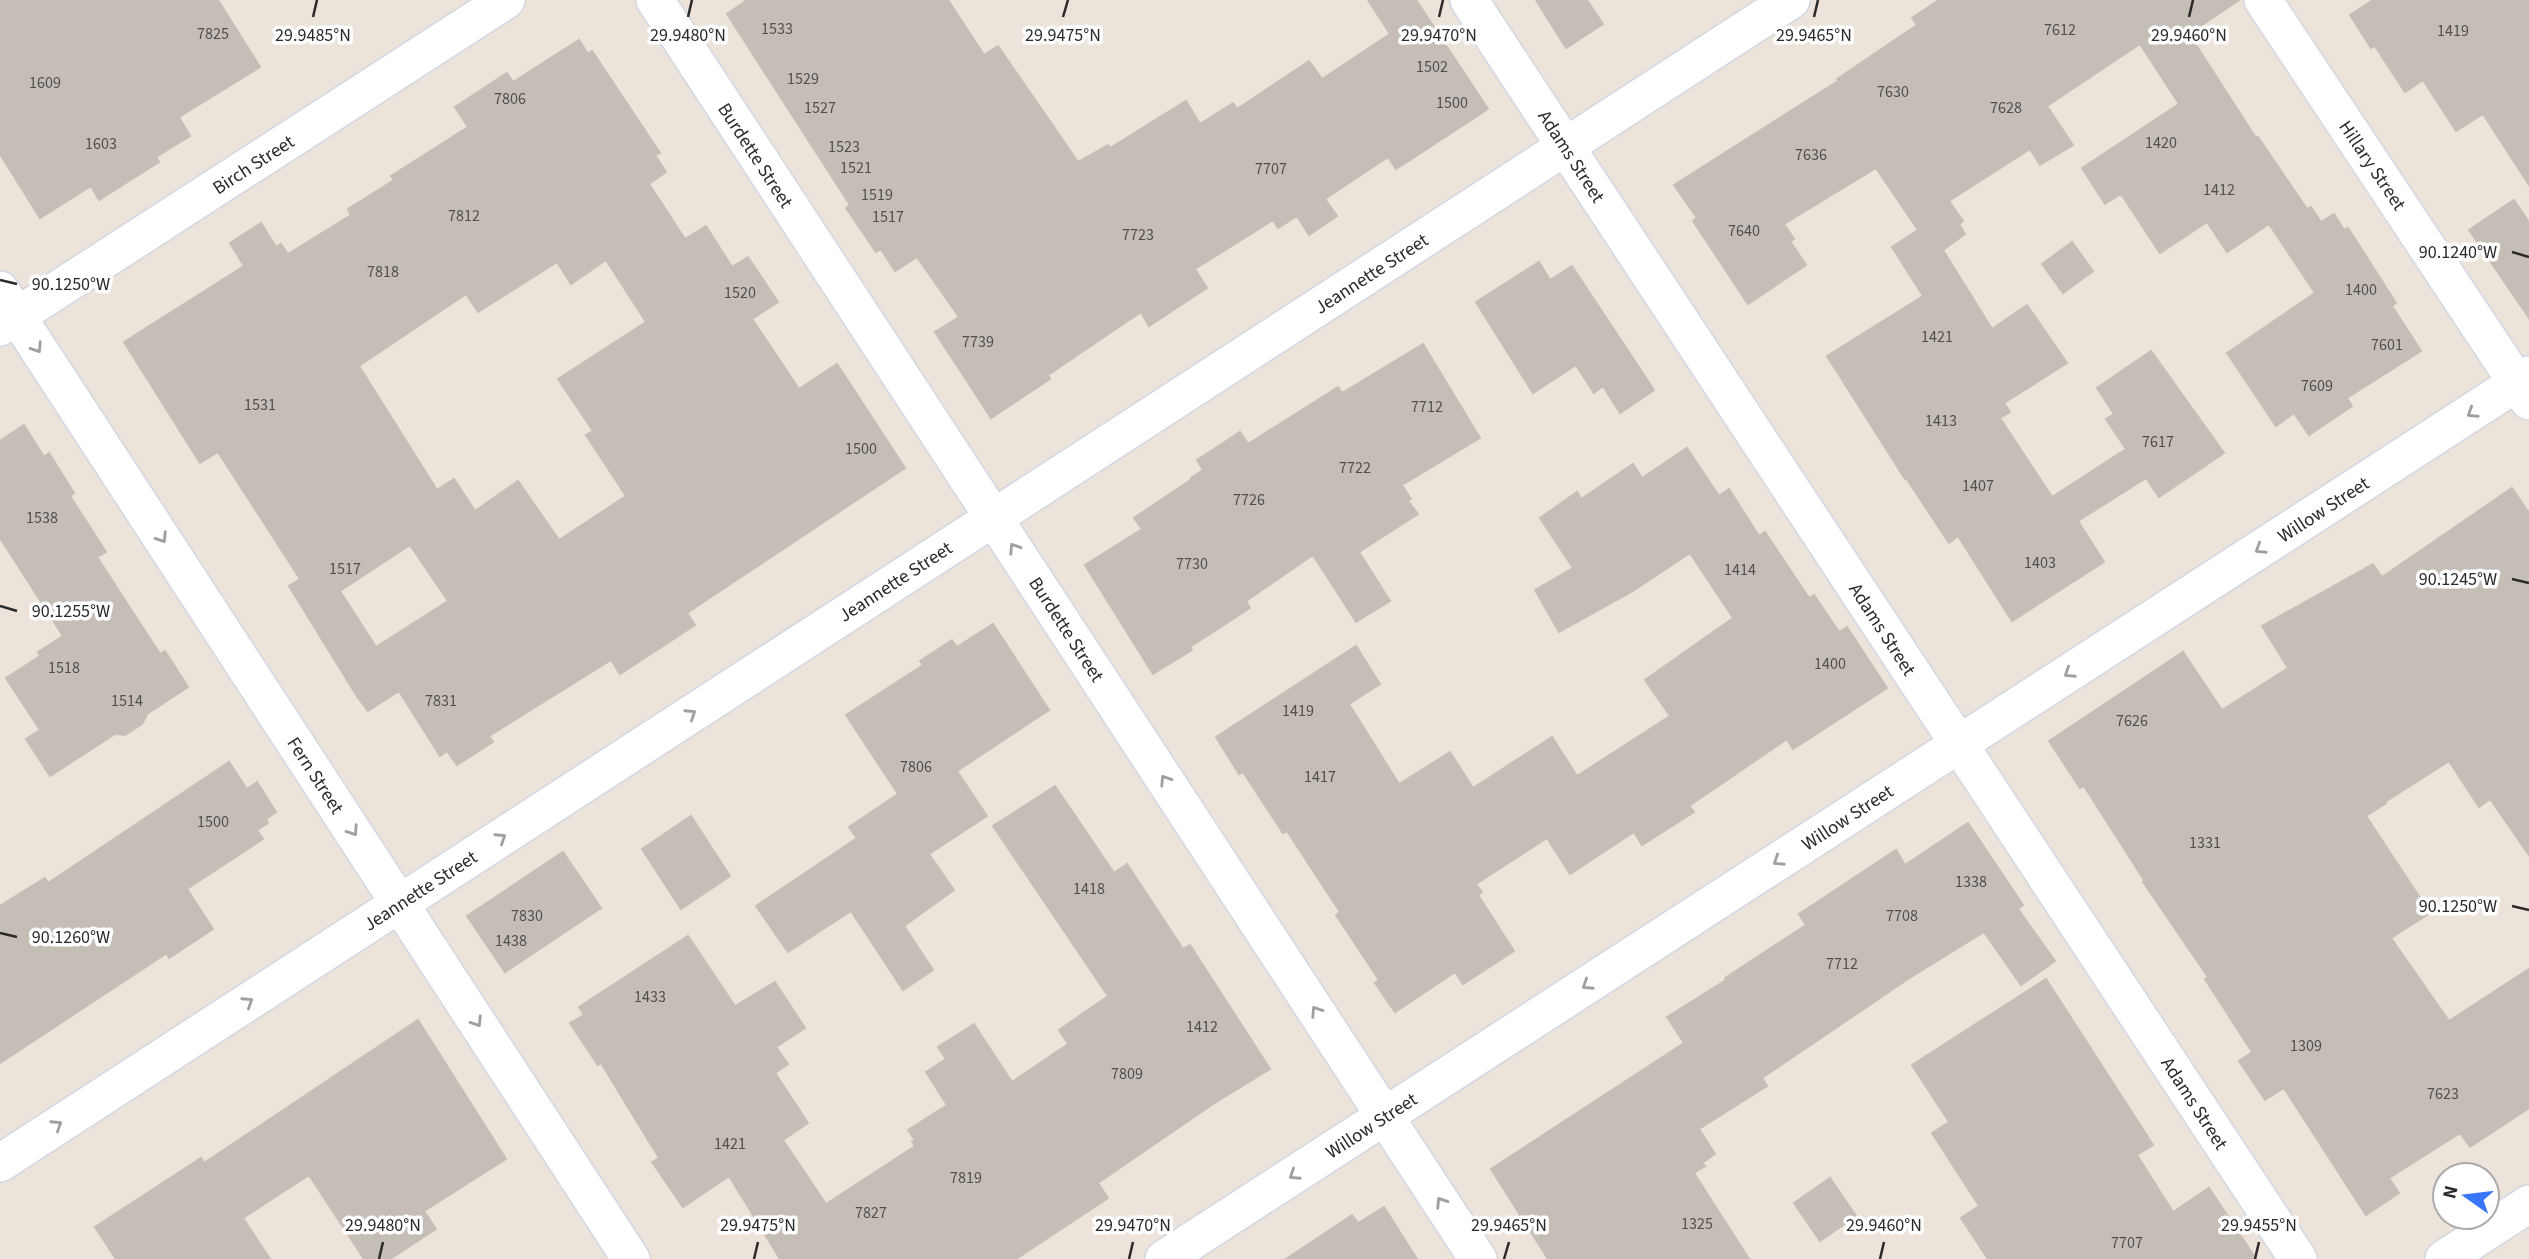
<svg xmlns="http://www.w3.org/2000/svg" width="2529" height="1259" font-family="'Source Sans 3',sans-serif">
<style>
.building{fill:#c4beb7;stroke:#c7beb5;stroke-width:2;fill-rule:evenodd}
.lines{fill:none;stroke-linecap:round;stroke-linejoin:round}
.street-casing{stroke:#d1d7e3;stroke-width:40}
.street{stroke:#fff;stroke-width:37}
.oneway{stroke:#9f9f9f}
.ticks{fill:none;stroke:#2a2a2a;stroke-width:2.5}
.labels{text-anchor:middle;stroke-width:7;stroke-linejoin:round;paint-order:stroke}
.number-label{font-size:16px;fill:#504f4d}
.street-label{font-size:19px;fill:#2a2a2a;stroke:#fff}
.ticks-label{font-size:18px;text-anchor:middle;fill:#2a2a2a;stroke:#fff;stroke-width:7;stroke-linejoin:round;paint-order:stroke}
</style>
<rect width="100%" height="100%" fill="#ece3db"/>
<!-- building -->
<path class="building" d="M 0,0 L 218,0 L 260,67 L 179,117 L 190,136 L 156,157 L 159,162 L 99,200 L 91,186 L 40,218 L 0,154 Z
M 747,0 L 948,0 L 984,55 L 998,46 L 1078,162 L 1108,145 L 1110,148 L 1186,101 L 1200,124 L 1233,103 L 1237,109 L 1309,61 L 1322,79 L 1390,34 L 1368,0 L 1416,0 L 1488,109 L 1396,169 L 1388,157 L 1325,199 L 1337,216 L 1309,235 L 1297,216 L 1278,228 L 1273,220 L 1195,269 L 1207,288 L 1149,326 L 1141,312 L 1048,375 L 1050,379 L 991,418 L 935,332 L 959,317 L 917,257 L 895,271 L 881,249 L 876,252 L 846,208 L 850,205 L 727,14 Z
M 1536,0 L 1587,0 L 1603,24 L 1566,48 Z
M 1939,0 L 2239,0 L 2189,34 L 2256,138 L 2258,137 L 2307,209 L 2311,207 L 2321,222 L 2334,214 L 2344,230 L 2348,228 L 2396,303 L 2392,306 L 2421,351 L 2347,398 L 2352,406 L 2309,435 L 2294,413 L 2276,426 L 2227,353 L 2315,293 L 2269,224 L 2227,252 L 2207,222 L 2160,253 L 2121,194 L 2105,204 L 2082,168 L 2179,104 L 2140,44 L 2047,106 L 2073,145 L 2040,165 L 2030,149 L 1949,201 L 1963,221 L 1959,224 L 1965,234 L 1943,250 L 1992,329 L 2027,305 L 2067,363 L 2004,403 L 2010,412 L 2000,418 L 2052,497 L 2126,449 L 2106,419 L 2114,414 L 2097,388 L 2151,351 L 2224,453 L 2159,497 L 2146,478 L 2078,521 L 2104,562 L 2012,621 L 1958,536 L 1949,543 L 1906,478 L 1905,479 L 1827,356 L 1923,296 L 1892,247 L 1918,230 L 1876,168 L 1784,224 L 1794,239 L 1790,241 L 1806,265 L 1748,304 L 1693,221 L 1697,218 L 1674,185 L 1838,81 L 1837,79 L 1917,25 L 1912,18 Z
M 2373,0 L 2529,0 L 2529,185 L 2483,114 L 2456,131 L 2423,80 L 2405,92 L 2375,46 L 2371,48 L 2350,15 Z
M 579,40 L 588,54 L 592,51 L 660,153 L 655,155 L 666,172 L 649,184 L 685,239 L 706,226 L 732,267 L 748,257 L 778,302 L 752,319 L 799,389 L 837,364 L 905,468 L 687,613 L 695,625 L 620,674 L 611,660 L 489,736 L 493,742 L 457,765 L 447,751 L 440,756 L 399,691 L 368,711 L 358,698 L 289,586 L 300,579 L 218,452 L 200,463 L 124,342 L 244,266 L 230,243 L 261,223 L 276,247 L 281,244 L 288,254 L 351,215 L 348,209 L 394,180 L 391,176 L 468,127 L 455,107 L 507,73 L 513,82 ZM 606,260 L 646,322 L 558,379 L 593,431 L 586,435 L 626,496 L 559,540 L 518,481 L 475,511 L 454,479 L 437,490 L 359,366 L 466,294 L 478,312 L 557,262 L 571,284 ZM 410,545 L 448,601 L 376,647 L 340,591 Z
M 2514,200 L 2529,222 L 2529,318 L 2469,230 Z
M 2072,242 L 2093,271 L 2063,293 L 2042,264 Z
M 1539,262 L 1550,280 L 1572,266 L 1654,390 L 1620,413 L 1603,386 L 1594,393 L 1576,365 L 1533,393 L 1476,302 Z
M 1423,344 L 1480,438 L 1402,485 L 1411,499 L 1408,501 L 1418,514 L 1359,552 L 1390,601 L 1356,622 L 1313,555 L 1246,601 L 1250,608 L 1190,647 L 1192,650 L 1153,674 L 1085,565 L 1142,529 L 1134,518 L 1192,479 L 1191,478 L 1203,470 L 1197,460 L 1240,432 L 1248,444 L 1338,387 L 1342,393 Z
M 24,425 L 44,457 L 49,453 L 74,493 L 70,496 L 106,552 L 97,557 L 160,654 L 165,651 L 188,687 L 147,714 L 142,724 L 125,735 L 115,734 L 50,776 L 26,739 L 40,730 L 6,678 L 40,656 L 38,652 L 63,636 L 0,538 L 0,441 Z
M 1687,448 L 1719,496 L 1729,489 L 1759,536 L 1765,532 L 1809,598 L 1814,595 L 1839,632 L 1847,627 L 1887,688 L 1793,749 L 1787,739 L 1689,806 L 1694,812 L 1642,845 L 1634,832 L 1570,874 L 1547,838 L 1476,884 L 1482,892 L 1478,895 L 1514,951 L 1463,984 L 1455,972 L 1395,1012 L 1375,983 L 1379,980 L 1336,915 L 1340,912 L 1287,831 L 1283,833 L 1243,772 L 1239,774 L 1216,737 L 1356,646 L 1380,684 L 1349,704 L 1399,784 L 1450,752 L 1473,788 L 1552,737 L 1577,776 L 1670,716 L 1645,680 L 1733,618 L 1690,553 L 1633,591 L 1559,632 L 1535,590 L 1573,568 L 1540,518 L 1577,492 L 1581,499 L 1633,464 L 1642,478 Z
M 2512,488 L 2529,513 L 2529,855 L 2490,799 L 2479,807 L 2449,761 L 2385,802 L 2386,803 L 2366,816 L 2430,913 L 2391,938 L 2449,1021 L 2529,969 L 2529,1108 L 2470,1147 L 2460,1133 L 2389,1178 L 2399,1193 L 2366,1215 L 2284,1088 L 2265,1100 L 2239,1061 L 2252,1052 L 2205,979 L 2208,977 L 2143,882 L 2144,880 L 2084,786 L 2080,788 L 2049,741 L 2183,652 L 2222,710 L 2288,668 L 2262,626 L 2373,564 L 2382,577 Z
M 993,624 L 1049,710 L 957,771 L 987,816 L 929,854 L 954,890 L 904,926 L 933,970 L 903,990 L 851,911 L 788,952 L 756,906 L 857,838 L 849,827 L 898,794 L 846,715 L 923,665 L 920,661 L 952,640 L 957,647 Z
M 229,762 L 247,789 L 257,782 L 276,812 L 266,819 L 268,823 L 257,830 L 263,839 L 187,889 L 213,929 L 169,958 L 167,953 L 0,1063 L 0,906 L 45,878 L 48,883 Z
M 1055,786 L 1114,873 L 1127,864 L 1183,949 L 1190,945 L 1270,1069 L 1213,1104 L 1098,1183 L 1108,1198 L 1016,1259 L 780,1259 L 729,1176 L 683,1207 L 652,1162 L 659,1158 L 601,1063 L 598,1065 L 570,1023 L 584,1015 L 579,1007 L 688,936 L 735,1006 L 775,982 L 805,1028 L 776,1047 L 788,1064 L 775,1073 L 808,1123 L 783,1140 L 826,1204 L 915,1146 L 912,1142 L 915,1140 L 908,1130 L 947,1105 L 926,1072 L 946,1059 L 938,1047 L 974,1024 L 1012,1082 L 1068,1044 L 1059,1030 L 1108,996 L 993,826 Z
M 691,816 L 730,876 L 681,909 L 642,849 Z
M 1968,823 L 2023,905 L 2018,909 L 2055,961 L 2021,985 L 1984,932 L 1908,979 L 1762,1078 L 1767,1086 L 1699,1129 L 1715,1154 L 1702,1163 L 1705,1166 L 1694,1173 L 1749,1259 L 1548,1259 L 1491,1169 L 1684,1043 L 1667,1017 L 1726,980 L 1725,978 L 1806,925 L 1799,914 L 1896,850 L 1905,865 Z
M 563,852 L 601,908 L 505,972 L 467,916 Z
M 2046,979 L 2153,1145 L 2137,1155 L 2173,1212 L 2209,1188 L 2256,1259 L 1988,1259 L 1961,1218 L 1979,1206 L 1932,1133 L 1949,1122 L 1912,1065 Z
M 418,1020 L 506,1159 L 424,1211 L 436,1229 L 390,1259 L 364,1259 L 309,1175 L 243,1218 L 270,1259 L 116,1259 L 95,1227 L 201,1158 L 204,1163 Z
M 1830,1178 L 1856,1216 L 1820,1241 L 1794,1203 Z
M 1384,1207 L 1417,1259 L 1286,1259 L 1352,1215 L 1358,1223 Z"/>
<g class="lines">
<defs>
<path id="street" d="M 655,0 L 1478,1259
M 1469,0 L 2298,1259
M 2263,0 L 2529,401
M 0,290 L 631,1259
M 0,327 L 506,0
M 0,1163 L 1791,0
M 1164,1259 L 2529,375
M 2444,1259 L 2529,1204"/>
</defs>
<!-- street casing -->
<use href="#street" class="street-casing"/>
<!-- street -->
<use href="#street" class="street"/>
</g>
<!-- one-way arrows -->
<defs><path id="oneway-chevron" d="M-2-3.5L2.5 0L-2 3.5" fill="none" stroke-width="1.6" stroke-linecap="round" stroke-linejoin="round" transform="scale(1.75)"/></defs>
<g class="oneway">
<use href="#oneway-chevron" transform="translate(37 348) rotate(57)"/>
<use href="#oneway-chevron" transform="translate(2472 413) rotate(147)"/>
<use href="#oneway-chevron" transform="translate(162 538) rotate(57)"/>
<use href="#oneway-chevron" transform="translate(1014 548) rotate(-123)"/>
<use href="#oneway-chevron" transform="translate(2260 549) rotate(147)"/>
<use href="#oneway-chevron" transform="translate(2069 673) rotate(147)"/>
<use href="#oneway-chevron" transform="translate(691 714) rotate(-33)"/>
<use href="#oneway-chevron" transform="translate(1165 780) rotate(-123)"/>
<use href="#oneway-chevron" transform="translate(353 831) rotate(57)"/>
<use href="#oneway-chevron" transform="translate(501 838) rotate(-33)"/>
<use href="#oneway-chevron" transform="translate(1778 861) rotate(147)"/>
<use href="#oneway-chevron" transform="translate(1587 985) rotate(147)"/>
<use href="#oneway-chevron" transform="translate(248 1002) rotate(-33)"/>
<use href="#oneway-chevron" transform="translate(1316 1011) rotate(-123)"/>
<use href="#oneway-chevron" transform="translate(477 1022) rotate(57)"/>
<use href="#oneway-chevron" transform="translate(57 1125) rotate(-33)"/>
<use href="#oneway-chevron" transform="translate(1294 1175) rotate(147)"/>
<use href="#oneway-chevron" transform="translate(1441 1202) rotate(-123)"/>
</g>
<!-- ticks -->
<path class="ticks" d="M 313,17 L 317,0M 688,17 L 692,0M 1063,17 L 1068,0M 1439,17 L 1443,0M 1814,17 L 1818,0M 2189,17 L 2193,0M 2512,252 L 2529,257M 0,280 L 17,284M 2512,579 L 2529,583M 0,606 L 17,611M 2512,906 L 2529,910M 0,933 L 17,937M 379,1259 L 383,1242M 754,1259 L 758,1242M 1129,1259 L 1133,1242M 1504,1259 L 1509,1242M 1880,1259 L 1884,1242M 2255,1259 L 2259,1242"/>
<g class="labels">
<!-- number labels -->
<g class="number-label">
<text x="777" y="34">1533</text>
<text x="2060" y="35">7612</text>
<text x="2453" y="36">1419</text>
<text x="213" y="39">7825</text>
<text x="1432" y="72">1502</text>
<text x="803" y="84">1529</text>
<text x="45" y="88">1609</text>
<text x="1893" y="97">7630</text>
<text x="510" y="104">7806</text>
<text x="1452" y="108">1500</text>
<text x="820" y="113">1527</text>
<text x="2006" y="113">7628</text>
<text x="2161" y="148">1420</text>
<text x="101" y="149">1603</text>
<text x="844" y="152">1523</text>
<text x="1811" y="160">7636</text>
<text x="856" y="173">1521</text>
<text x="1271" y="174">7707</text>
<text x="2219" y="195">1412</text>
<text x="877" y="200">1519</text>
<text x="464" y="221">7812</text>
<text x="888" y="222">1517</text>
<text x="1744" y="236">7640</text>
<text x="1138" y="240">7723</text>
<text x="383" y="277">7818</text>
<text x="2361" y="295">1400</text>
<text x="740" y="298">1520</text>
<text x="1937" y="342">1421</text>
<text x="978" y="347">7739</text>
<text x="2387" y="350">7601</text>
<text x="2317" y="391">7609</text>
<text x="260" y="410">1531</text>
<text x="1427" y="412">7712</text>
<text x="1941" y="426">1413</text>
<text x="2158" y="447">7617</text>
<text x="861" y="454">1500</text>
<text x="1355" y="473">7722</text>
<text x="1978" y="491">1407</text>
<text x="1249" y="505">7726</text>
<text x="42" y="523">1538</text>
<text x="2040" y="568">1403</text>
<text x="1192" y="569">7730</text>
<text x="345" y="574">1517</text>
<text x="1740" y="575">1414</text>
<text x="1830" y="669">1400</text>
<text x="64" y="673">1518</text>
<text x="127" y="706">1514</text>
<text x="441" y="706">7831</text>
<text x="1298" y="716">1419</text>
<text x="2132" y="726">7626</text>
<text x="916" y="772">7806</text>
<text x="1320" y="782">1417</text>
<text x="213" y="827">1500</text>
<text x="2205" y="848">1331</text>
<text x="1971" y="887">1338</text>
<text x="1089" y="894">1418</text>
<text x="527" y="921">7830</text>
<text x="1902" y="921">7708</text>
<text x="511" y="946">1438</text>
<text x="1842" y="969">7712</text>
<text x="650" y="1002">1433</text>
<text x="1202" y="1032">1412</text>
<text x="2306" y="1051">1309</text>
<text x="1127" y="1079">7809</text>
<text x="2443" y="1099">7623</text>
<text x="730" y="1149">1421</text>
<text x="966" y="1183">7819</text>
<text x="871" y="1218">7827</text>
<text x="1697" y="1229">1325</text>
<text x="2127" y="1248">7707</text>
</g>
<!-- street labels -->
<g class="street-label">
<text transform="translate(756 155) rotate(57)" y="7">Burdette Street</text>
<text transform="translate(1572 156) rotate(57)" y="7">Adams Street</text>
<text transform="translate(253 164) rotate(-33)" y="7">Birch Street</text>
<text transform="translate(2373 165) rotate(56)" y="7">Hillary Street</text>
<text transform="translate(1371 273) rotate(-33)" y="7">Jeannette Street</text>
<text transform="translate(2323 509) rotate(-33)" y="7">Willow Street</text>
<text transform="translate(895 581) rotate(-33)" y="7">Jeannette Street</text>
<text transform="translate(1067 629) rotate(57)" y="7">Burdette Street</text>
<text transform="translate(1883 629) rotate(57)" y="7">Adams Street</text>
<text transform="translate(316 775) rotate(57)" y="7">Fern Street</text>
<text transform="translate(1847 817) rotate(-33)" y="7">Willow Street</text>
<text transform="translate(420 890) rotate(-33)" y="7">Jeannette Street</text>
<text transform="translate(2195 1103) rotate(57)" y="7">Adams Street</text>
<text transform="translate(1371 1125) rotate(-33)" y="7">Willow Street</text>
</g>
</g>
<g class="ticks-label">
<text x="313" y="41">29.9485°N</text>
<text x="688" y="41">29.9480°N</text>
<text x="1063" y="41">29.9475°N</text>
<text x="1439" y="41">29.9470°N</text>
<text x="1814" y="41">29.9465°N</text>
<text x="2189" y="41">29.9460°N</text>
<text x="2458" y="258">90.1240°W</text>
<text x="71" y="290">90.1250°W</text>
<text x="2458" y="585">90.1245°W</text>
<text x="71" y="617">90.1255°W</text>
<text x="2458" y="912">90.1250°W</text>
<text x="71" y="943">90.1260°W</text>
<text x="383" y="1231">29.9480°N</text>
<text x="758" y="1231">29.9475°N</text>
<text x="1133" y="1231">29.9470°N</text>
<text x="1509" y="1231">29.9465°N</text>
<text x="1884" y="1231">29.9460°N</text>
<text x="2259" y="1231">29.9455°N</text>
</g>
<!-- north arrow -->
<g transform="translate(2466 1196) rotate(284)"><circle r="33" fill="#ffffff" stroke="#aaaaaa" stroke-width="2"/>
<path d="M0-5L12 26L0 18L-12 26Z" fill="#3877fd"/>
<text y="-10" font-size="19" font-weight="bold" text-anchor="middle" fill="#2a2a2a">N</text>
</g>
</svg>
